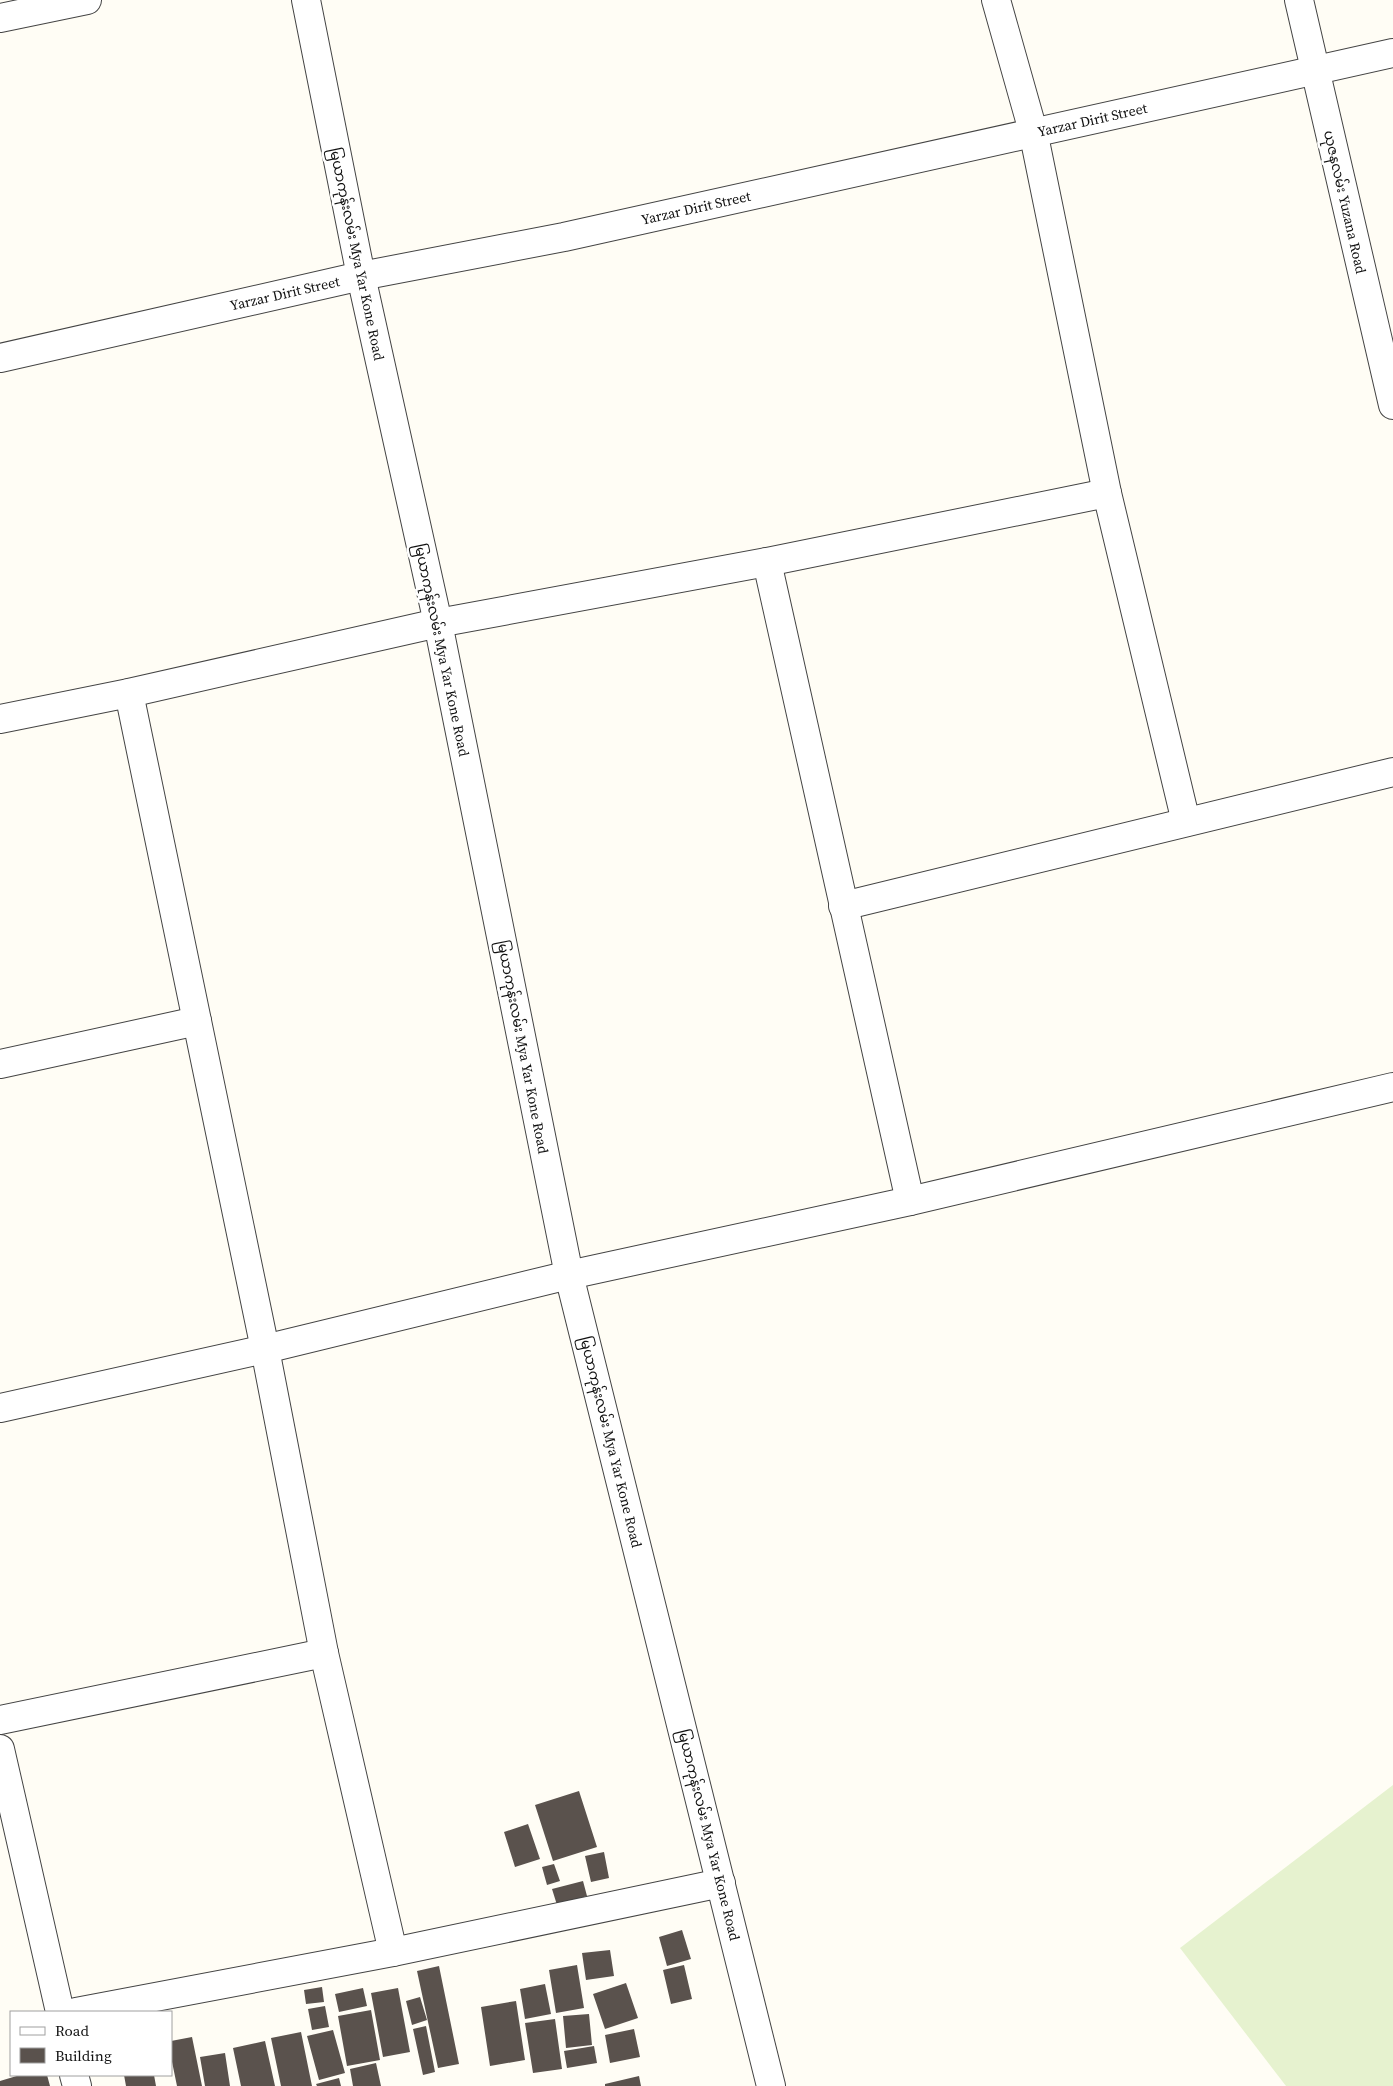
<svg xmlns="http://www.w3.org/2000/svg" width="1393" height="2086" font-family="'Source Serif 4','Noto Sans Myanmar',serif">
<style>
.pitch{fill:#e6f2cf}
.building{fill:#5a524d}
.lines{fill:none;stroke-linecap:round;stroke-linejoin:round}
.street-casing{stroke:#444;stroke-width:30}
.street{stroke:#fff;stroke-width:28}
.labels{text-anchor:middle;stroke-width:5;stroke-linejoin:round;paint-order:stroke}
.street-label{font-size:14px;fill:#111;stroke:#fff}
</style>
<rect width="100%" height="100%" fill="#fffdf5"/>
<!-- pitch -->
<path class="pitch" d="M 1393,1785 L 1393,2086 L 1286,2086 L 1180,1948 Z"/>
<!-- building -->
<path class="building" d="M 579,1791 L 597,1847 L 553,1861 L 535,1805 Z
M 528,1824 L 540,1859 L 515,1867 L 504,1832 Z
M 604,1852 L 609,1878 L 591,1882 L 585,1856 Z
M 554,1864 L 560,1881 L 547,1885 L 542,1867 Z
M 583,1881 L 587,1896 L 557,1905 L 552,1889 Z
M 682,1930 L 691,1959 L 667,1966 L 659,1937 Z
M 610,1950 L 614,1976 L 586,1980 L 582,1953 Z
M 577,1965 L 584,2008 L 556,2013 L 549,1970 Z
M 684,1965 L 692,1999 L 671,2004 L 663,1970 Z
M 439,1966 L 459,2064 L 438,2068 L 417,1971 Z
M 626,1983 L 638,2018 L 605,2029 L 593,1994 Z
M 545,1984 L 551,2014 L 525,2019 L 520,1989 Z
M 322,1987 L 324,2002 L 306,2004 L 304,1990 Z
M 363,1988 L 367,2006 L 339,2012 L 335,1994 Z
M 398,1988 L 410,2052 L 383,2057 L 371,1993 Z
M 420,1997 L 427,2020 L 412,2025 L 406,2001 Z
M 516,2001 L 525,2060 L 490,2066 L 481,2007 Z
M 325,2006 L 329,2027 L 312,2030 L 308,2009 Z
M 371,2010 L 380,2060 L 347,2066 L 338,2016 Z
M 589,2014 L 592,2045 L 566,2048 L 563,2016 Z
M 555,2019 L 562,2069 L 533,2073 L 525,2023 Z
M 426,2026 L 435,2072 L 423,2075 L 413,2029 Z
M 634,2029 L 640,2057 L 610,2063 L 605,2035 Z
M 333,2030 L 345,2073 L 319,2080 L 307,2036 Z
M 301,2032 L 312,2086 L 281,2086 L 271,2038 Z
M 192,2037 L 202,2086 L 177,2086 L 171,2057 L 171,2041 Z
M 265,2041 L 275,2086 L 241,2086 L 233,2048 Z
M 594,2046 L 597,2063 L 567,2068 L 564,2051 Z
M 225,2053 L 230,2086 L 205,2086 L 200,2057 Z
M 376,2063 L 381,2086 L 353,2086 L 350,2069 Z
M 20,2075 L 47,2075 L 50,2086 L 0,2086 L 0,2081 Z
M 124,2075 L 154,2075 L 156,2086 L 126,2086 Z
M 639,2076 L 641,2086 L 605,2086 L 605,2084 Z
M 339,2078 L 341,2086 L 317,2086 L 316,2084 Z"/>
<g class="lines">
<defs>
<g id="street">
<path d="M 306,0 L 361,276 L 438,623 L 569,1275 L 771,2086"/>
<path d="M 996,0 L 1033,131 L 1107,493 L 1186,822"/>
<path d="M 1299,0 L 1393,405"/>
<path d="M 0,18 L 87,0"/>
<path id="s1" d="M 0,358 L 361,276 L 564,237 L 1393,53"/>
<path d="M 767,562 L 910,1201"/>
<path d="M 129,693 L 265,1349 L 324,1653 L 393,1952"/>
<path d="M 0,719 L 129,693 L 438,623 L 767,562 L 1107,493"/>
<path d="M 843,906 L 1393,772"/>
<path d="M 0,1064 L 197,1021"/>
<path d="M 0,1408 L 265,1349 L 569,1275 L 910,1201 L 1393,1087"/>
<path d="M 0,1720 L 324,1653"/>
<path d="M 0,1749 L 60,2012"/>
<path d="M 76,2012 L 393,1952 L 721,1883"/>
<path d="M 74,2075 L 77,2086"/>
</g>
</defs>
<!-- street casing -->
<use href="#street" class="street-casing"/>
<!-- street -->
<use href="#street" class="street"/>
</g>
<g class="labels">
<!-- street labels -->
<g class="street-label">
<text dy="5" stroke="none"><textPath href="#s1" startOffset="1118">Yarzar Dirit Street</textPath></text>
<text transform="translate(1345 202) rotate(77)" y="5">ယုဇနလမ်း Yuzana Road</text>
<text dy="5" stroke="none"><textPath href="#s1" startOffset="712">Yarzar Dirit Street</textPath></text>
<text transform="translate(357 254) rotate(78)" y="5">မြယာကုန်းလမ်း Mya Yar Kone Road</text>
<text dy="5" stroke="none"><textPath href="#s1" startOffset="292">Yarzar Dirit Street</textPath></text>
<text transform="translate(442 650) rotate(78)" y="5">မြယာကုန်းလမ်း Mya Yar Kone Road</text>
<text transform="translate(523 1047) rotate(79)" y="5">မြယာကုန်းလမ်း Mya Yar Kone Road</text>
<text transform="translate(611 1442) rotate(76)" y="5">မြယာကုန်းလမ်း Mya Yar Kone Road</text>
<text transform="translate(709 1835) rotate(76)" y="5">မြယာကုန်းလမ်း Mya Yar Kone Road</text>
</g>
</g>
<!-- legend -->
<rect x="10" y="2011" width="162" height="65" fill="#ffffff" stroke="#a0a0a0"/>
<rect x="20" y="2027" width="25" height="8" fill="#ffffff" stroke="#a0a0a0"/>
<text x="55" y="2036" font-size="15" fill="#111111">Road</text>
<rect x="20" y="2048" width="25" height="15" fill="#5a524d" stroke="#a0a0a0"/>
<text x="55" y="2061" font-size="15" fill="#111111">Building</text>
</svg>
